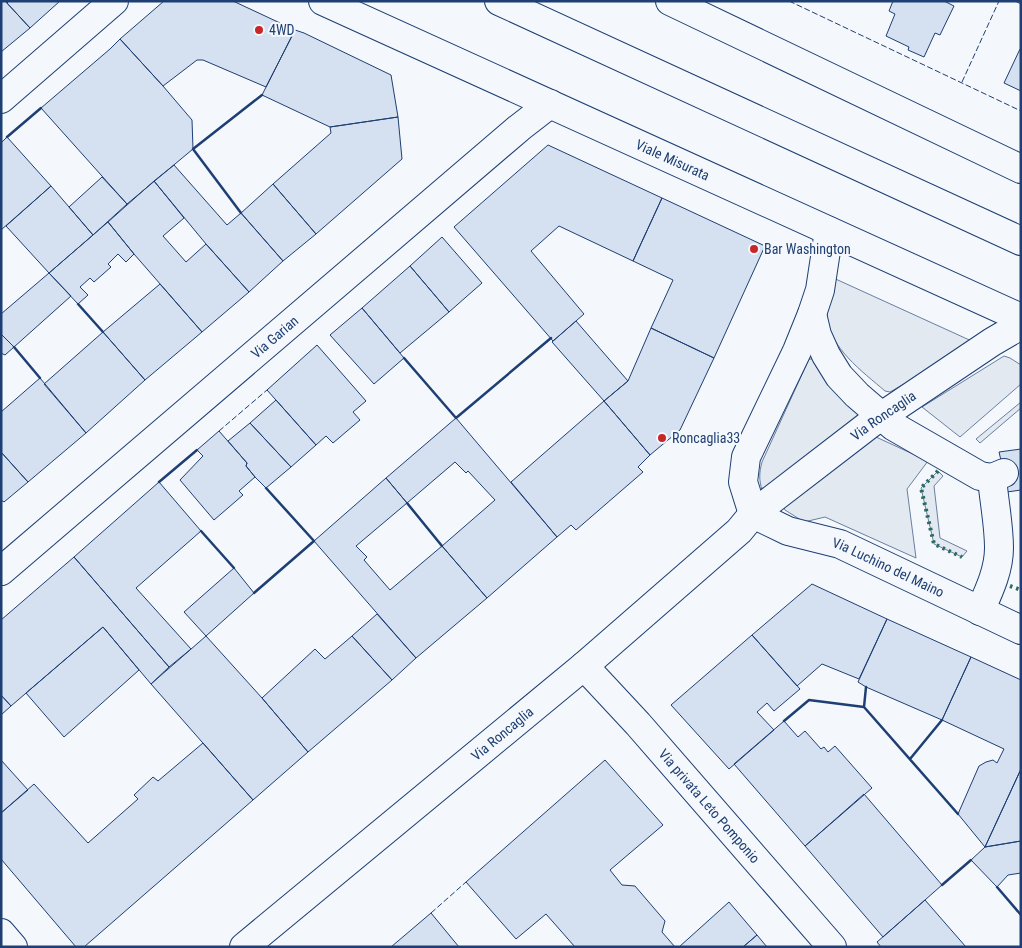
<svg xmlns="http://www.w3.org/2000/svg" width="1022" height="948" font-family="'Roboto Condensed',sans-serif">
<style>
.green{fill:#e3e9f0;stroke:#687fa3}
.building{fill:#d5e0f0;stroke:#1d3f73}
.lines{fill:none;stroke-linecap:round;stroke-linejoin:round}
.minor-casing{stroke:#1d3f73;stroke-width:30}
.major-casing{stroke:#1d3f73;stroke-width:30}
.minor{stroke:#f4f7fb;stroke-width:28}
.major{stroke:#f4f7fb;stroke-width:28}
.hedge{stroke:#2c6c60;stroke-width:4;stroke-dasharray:2.5 4;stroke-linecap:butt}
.fence{stroke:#1d3f73;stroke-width:1;stroke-dasharray:6 2.5;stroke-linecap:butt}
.wall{stroke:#1d3f73;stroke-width:2.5}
.poi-dot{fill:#c62828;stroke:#f4f7fb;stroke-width:2}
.labels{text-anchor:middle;stroke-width:4;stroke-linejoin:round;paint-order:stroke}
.poi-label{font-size:14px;fill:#1d3f73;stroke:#f4f7fb;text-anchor:start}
.street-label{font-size:14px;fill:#1d3f73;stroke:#f4f7fb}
</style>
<rect width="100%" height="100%" fill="#f4f7fb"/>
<!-- green -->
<path class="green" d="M 829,276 L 976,343 L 890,392 L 885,391 C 863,372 828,347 827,315 C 827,302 829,289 829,276 Z
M 1004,356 L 1010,358 L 1021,365 L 1021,384 L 960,437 L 922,407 Z
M 809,359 L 814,359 L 867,411 L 762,490 C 759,480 759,473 762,462 Z
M 1021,402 L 1021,408 L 980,443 L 976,439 Z
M 876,437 L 928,461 L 907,489 L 916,558 L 825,517 L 804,522 L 785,510 L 783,507 Z
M 938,471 L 943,476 L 934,486 L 940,538 L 967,551 L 962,557 L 934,544 L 921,488 Z"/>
<!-- building -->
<path class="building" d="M 1,1 L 5,1 L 30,28 L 1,52 Z
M 9,1 L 60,1 L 30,28 L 7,3 Z
M 164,1 L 233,1 L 295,30 L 266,87 L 203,60 L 197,60 L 163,86 L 120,39 Z
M 893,1 L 944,1 L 954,6 L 940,35 L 935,33 L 924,57 L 908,50 L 909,47 L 886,36 L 895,14 L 889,11 Z
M 295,30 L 304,33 L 391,75 L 398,117 L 330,127 L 262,95 Z
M 120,39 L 163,86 L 192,120 L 193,149 L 127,204 L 41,108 L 110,49 Z
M 1020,49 L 1021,49 L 1021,91 L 1004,83 Z
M 398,117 L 402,159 L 316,234 L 273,184 L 331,133 L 330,127 Z
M 7,137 L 51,186 L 1,230 L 1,143 Z
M 548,145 L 662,198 L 633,261 L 559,226 L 531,251 L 584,314 L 553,341 L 454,227 Z
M 174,165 L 227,225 L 241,213 L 283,261 L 249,292 L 206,244 L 154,181 Z
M 102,177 L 127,204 L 93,235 L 69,207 Z
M 154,181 L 184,218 L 163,236 L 186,262 L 206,244 L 249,292 L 202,332 L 134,254 L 108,222 Z
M 273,184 L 316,234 L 283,261 L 241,213 Z
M 51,186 L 93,235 L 49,273 L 6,226 Z
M 662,198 L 765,246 L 714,358 L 651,328 L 673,280 L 633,261 Z
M 108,222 L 134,254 L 126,262 L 118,254 L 108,264 L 111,267 L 94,282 L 90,278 L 80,287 L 88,295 L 78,304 L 49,273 Z
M 442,237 L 482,283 L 449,312 L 410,266 Z
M 410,266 L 449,312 L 400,353 L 362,308 Z
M 49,273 L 71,296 L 14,347 L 1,334 L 1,314 Z
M 160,284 L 202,332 L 145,380 L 103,332 Z
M 362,308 L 404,358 L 374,384 L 330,335 Z
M 576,321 L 628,381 L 604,401 L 552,342 Z
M 651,328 L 714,358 L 680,430 L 650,455 L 604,401 L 628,381 Z
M 103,332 L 145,380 L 86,433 L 44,384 Z
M 1,334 L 14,347 L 5,355 L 1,353 Z
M 317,345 L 366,401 L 353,412 L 360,420 L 333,443 L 326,436 L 316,445 L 267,390 Z
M 40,378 L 86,433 L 28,482 L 1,452 L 1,412 Z
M 276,400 L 316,445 L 291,467 L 250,423 Z
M 604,401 L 650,455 L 638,467 L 643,472 L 621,491 L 576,530 L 571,525 L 557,537 L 511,482 Z
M 456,418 L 557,537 L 487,598 L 442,546 L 495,500 L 468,471 L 466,473 L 455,462 L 407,503 L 386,478 Z
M 250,423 L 291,467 L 266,488 L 255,477 L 246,466 L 247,463 L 228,441 Z
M 219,431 L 247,463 L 246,466 L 255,477 L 239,491 L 243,495 L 214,520 L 180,480 L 203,456 L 197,450 Z
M 1021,449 L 1021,490 L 1007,492 L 1004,473 L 999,452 Z
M 1,452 L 28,482 L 4,502 L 1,500 Z
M 386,478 L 407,503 L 356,546 L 367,557 L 364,560 L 390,590 L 442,546 L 487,598 L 416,658 L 314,541 Z
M 159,482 L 201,531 L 136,588 L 191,649 L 169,667 L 74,557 Z
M 74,557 L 169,667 L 151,684 L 103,627 L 11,706 L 1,695 L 1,620 Z
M 234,568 L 254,593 L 206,636 L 184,612 Z
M 812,584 L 887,619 L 859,679 L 822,664 L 797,686 L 752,635 Z
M 377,614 L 416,658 L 392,680 L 352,636 Z
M 887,619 L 971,657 L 942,720 L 866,687 L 858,682 Z
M 103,627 L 139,670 L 64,737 L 26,693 Z
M 752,635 L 800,689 L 774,711 L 767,703 L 757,712 L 774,730 L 729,769 L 671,705 Z
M 206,636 L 262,698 L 308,752 L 253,800 L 151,684 Z
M 352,636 L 392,680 L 308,752 L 262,698 L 315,649 L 325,659 Z
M 971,657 L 1021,680 L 1021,769 L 985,847 L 958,814 L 979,766 L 986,762 L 993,760 L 997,763 L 1004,749 L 942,720 Z
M 1,695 L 11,706 L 1,715 Z
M 784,721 L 798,737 L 805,731 L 821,749 L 824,747 L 828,752 L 835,746 L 872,788 L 805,846 L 734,764 Z
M 203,743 L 253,800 L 84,947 L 76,947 L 1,859 L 1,813 L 34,784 L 88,843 L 138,799 L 134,795 L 153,777 L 158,781 Z
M 1,760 L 28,790 L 1,813 Z
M 605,760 L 663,825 L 610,870 L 622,885 L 635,886 L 665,921 L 662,932 L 675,947 L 575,947 L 546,914 L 516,939 L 466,882 Z
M 1021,769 L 1021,841 L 985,847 Z
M 864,794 L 942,885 L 883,937 L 805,846 Z
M 1021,841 L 1021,873 L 1008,875 L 997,887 L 971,860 L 985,847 Z
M 925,900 L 966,947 L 881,947 L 877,942 Z
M 729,902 L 757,935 L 743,947 L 679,947 Z
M 431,913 L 459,947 L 391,947 Z
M 757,935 L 767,947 L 743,947 Z"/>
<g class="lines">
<defs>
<g id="minor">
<path d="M 499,1 L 1021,241"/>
<path d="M 1,99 L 114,1"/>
<path d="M 812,314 L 817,335 L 826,355 L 839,376 L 857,395 L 893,426 L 980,476 L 992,478 L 1004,473"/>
<path d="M 753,514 L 743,482 L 746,457 L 797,351 L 812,314 L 820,290 L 829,231"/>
<path id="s1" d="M 753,514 L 788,531 L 840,544 L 1021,630"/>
<path id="s2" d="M 1,571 L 519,128 L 550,104"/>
<path d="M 980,611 C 989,591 999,570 999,548 C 999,525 994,501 992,478"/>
<path id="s3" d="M 584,666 L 638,724 L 832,947"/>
<path d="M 1,933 L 13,947"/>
<path id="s4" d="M 244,947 L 584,666 L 739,531 L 753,514 L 870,424 L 992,342 L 1021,325"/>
</g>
<g id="major">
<path id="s5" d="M 323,1 L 1021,318"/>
<path d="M 670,1 L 1021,169"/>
</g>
</defs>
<!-- minor casing -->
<use href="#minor" class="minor-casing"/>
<!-- major casing -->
<use href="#major" class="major-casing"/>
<!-- minor -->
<use href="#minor" class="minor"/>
<!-- major -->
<use href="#major" class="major"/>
<!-- hedge -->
<path class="hedge" d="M 938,471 L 921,488 L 934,544 L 962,557
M 1010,586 L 1021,590"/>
<!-- fence -->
<path class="fence" d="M 789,1 L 1021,111
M 1015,1 L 1021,4
M 962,82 L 999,1
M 219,431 L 267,390
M 431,913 L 466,882"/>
<!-- wall -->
<path class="wall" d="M 7,137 L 41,108
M 241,213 L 193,149 L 262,95
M 78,304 L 103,332
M 14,347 L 40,378
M 404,358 L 456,418 L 551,338
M 159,482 L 197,450
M 407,503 L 442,546
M 201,531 L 234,568
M 254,593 L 314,541 L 266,488
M 864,707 L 866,687
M 784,721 L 809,700 L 864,707 L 958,814
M 910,759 L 942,720
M 942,885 L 971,860
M 997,887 L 1021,915"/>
</g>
<!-- markers -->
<g class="poi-dot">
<circle cx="259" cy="30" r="5"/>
<circle cx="754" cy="249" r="5"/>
<circle cx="662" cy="438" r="5"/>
</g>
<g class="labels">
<!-- poi labels -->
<g class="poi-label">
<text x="269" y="35">4WD</text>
<text x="764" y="254">Bar Washington</text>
<text x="672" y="443">Roncaglia33</text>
</g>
<!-- street labels -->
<g class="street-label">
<text dy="5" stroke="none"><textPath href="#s5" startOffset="384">Viale Misurata</textPath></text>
<text dy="5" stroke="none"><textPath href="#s2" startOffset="360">Via Garian</textPath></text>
<text dy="5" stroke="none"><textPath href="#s4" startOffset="832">Via Roncaglia</textPath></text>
<text dy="5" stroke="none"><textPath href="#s1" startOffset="146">Via Luchino del Maino</textPath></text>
<text dy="5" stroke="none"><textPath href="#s4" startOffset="335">Via Roncaglia</textPath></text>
<text dy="5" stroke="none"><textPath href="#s3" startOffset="188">Via privata Leto Pomponio</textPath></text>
</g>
</g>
<!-- border -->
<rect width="1022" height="948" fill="none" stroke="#1d3f73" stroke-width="5"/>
</svg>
